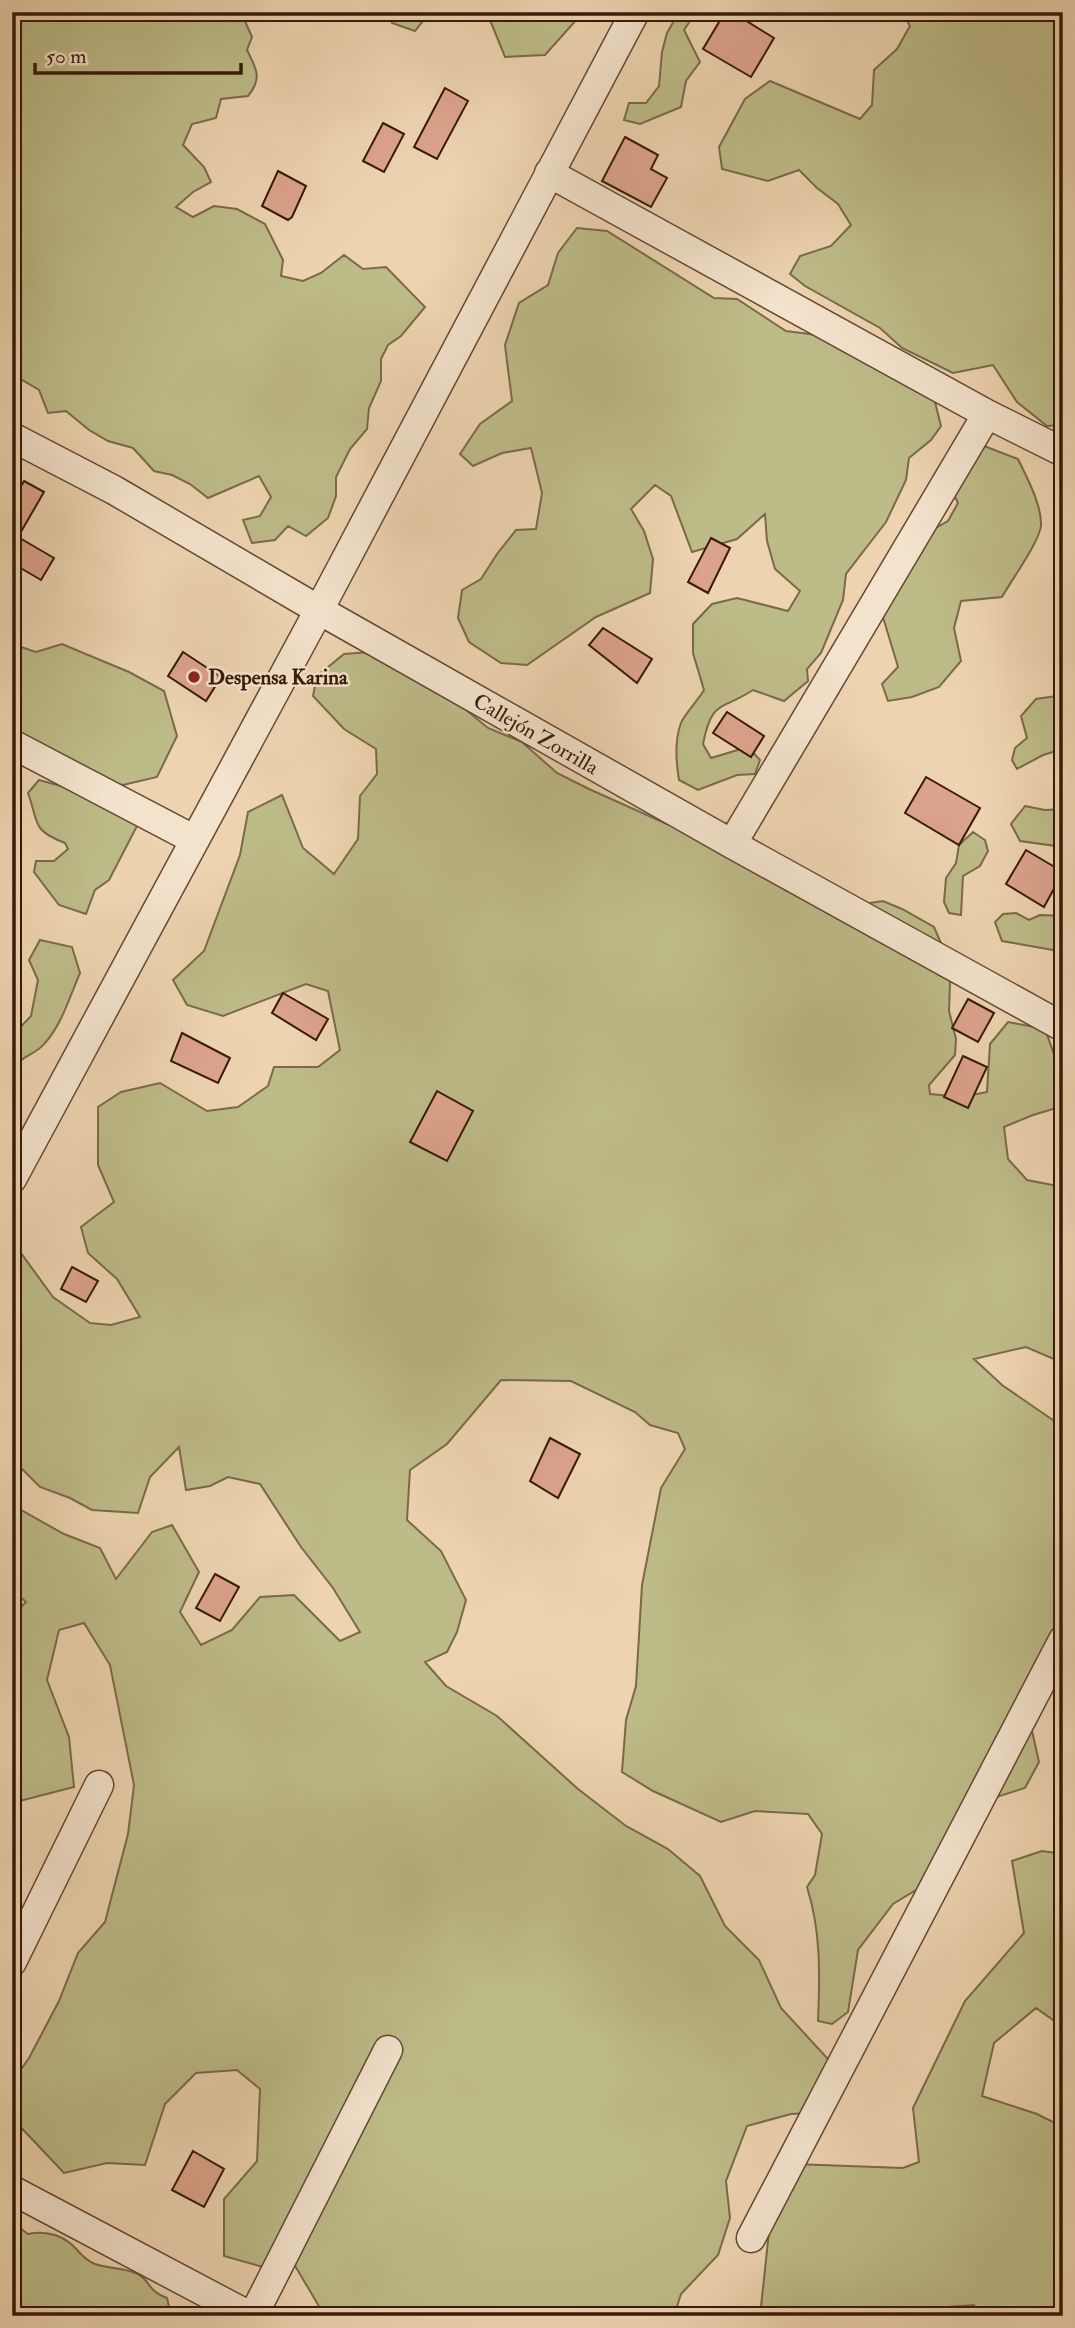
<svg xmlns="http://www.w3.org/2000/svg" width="1075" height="2328" font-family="'IM FELL Double Pica',serif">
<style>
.green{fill:#bdbb88;stroke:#7a6a48;stroke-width:2}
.building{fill:#dca38c;stroke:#371a09;stroke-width:2}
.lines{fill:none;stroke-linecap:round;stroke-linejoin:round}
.minor-casing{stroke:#644833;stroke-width:31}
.minor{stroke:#f3e2cc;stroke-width:28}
.poi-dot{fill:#8f2418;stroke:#f3e2cc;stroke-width:2.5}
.labels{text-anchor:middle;stroke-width:5;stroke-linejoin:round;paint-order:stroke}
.poi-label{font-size:21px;font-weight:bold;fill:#371a09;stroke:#f3e2cc;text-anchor:start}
.street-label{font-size:21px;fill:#371a09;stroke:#f3e2cc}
</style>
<rect width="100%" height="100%" fill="#edd3b0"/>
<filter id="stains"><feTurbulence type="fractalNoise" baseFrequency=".00286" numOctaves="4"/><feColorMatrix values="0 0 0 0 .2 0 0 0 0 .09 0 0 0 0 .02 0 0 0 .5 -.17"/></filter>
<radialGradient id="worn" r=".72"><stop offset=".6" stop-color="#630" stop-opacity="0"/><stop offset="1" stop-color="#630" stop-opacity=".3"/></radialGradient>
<!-- green -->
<path class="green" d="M 12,12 L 241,12 L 252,37 L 247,50 C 256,68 263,78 248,96 L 221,99 L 216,118 L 192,124 L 183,145 L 204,167 L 211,182 L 193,192 L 176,207 L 193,217 L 214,206 L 237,209 L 265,224 L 283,260 L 281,276 L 303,281 L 321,273 L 344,255 L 363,269 L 386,267 L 425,307 L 401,336 L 388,345 L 381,359 L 381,381 L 369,408 L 367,429 L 350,449 L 336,477 L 336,496 L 328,518 L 306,536 L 288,526 L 275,540 L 252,543 L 243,520 L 260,516 L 271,497 L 259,476 L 208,498 L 190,484 L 172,475 L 154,471 L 133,448 L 108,441 L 89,430 L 66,411 L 48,413 L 39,390 L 17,377 L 12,378 Z
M 387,12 L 430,12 L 415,31 L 392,23 Z
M 490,12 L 580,12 L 578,18 L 545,55 L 505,57 L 490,20 Z
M 679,12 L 696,12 L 684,30 L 700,62 L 686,81 L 681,107 L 640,124 L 624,120 L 629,103 L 646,103 L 659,86 L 662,52 L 667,33 Z
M 902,12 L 1063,12 L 1063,425 L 1047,426 L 1017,402 L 993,365 L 953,373 L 902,348 L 880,328 L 805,286 L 790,274 L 800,256 L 831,246 L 851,225 L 838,204 L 817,188 L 799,170 L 768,181 L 722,169 L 719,147 L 745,99 L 770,81 L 860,119 L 872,105 L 874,70 L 897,49 L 910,26 Z
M 577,228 L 607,231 L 714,298 L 737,299 L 786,331 L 849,339 L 930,382 L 941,426 L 931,440 L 909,458 L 906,480 L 886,522 L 846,574 L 843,600 L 821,653 L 807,669 L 808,681 L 784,701 L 753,690 C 721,711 712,699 703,744 L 711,758 L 748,747 L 760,760 L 755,774 L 737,775 L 698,790 L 679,780 C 676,762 674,741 681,723 C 683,716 699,699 704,690 L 693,653 L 693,624 L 712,604 L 737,598 L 788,611 L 800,591 L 775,569 L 767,541 L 765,514 L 737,539 L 692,552 L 671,496 L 655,485 L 631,509 L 644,531 L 653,559 L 650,593 L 596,617 L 527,665 L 501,663 L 469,642 L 458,618 L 462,590 L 481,579 L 497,554 L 516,530 L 536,529 L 542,493 L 531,448 L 502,453 L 473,466 L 460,454 L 480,424 L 512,401 L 505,345 L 519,303 L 548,285 L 558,253 Z
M 984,446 L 1018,459 C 1027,478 1042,505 1041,526 C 1039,542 1011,581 1002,597 L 961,601 L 954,628 L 961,661 L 939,687 L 912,697 L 888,701 L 882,684 L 898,667 L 882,614 L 932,530 L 948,521 L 958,503 L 948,482 L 958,460 Z
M 12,644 L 36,652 L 62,644 L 129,672 L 164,691 L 177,736 L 157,777 L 123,785 L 87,779 L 12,758 Z
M 370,652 L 449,696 L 488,728 L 522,742 L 557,773 L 589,789 L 669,825 L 726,823 L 759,845 L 785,890 L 829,909 L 883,901 L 902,909 L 934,927 L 941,943 L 945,969 L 950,982 L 949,1011 L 956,1039 L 955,1055 L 929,1085 L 930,1094 L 962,1097 L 987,1092 L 990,1044 L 1008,1022 L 1045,1029 L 1055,1057 L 1063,1068 L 1063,1106 L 1033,1115 L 1004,1127 L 1008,1159 L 1027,1180 L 1063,1187 L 1063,1363 L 1026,1347 L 974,1359 L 1002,1385 L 1063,1427 L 1063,1642 L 1026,1704 L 1039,1762 L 1025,1788 L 977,1803 L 954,1867 L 893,1904 L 858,1950 L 848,2012 L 832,2024 L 818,2021 C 820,1975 821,1931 807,1887 L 815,1875 L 822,1834 L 808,1814 L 755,1811 L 721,1822 L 653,1791 L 622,1772 L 626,1720 L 636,1686 L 642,1585 L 661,1488 L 685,1449 L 678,1433 L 650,1425 L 635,1412 L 571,1381 L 501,1380 L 447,1444 L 410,1470 L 407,1520 L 441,1551 L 466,1600 L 457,1632 L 447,1652 L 425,1662 L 446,1686 L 497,1716 L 578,1789 L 626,1826 L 668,1849 L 700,1876 L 725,1926 L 759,1960 L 781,2008 L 828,2059 L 843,2086 L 828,2112 L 791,2114 L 747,2126 L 726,2181 L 730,2218 L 718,2255 L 681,2294 L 674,2316 L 339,2316 L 320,2308 L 294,2264 L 270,2269 L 224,2256 L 224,2199 L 257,2161 L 260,2089 L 237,2070 L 196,2073 L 165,2104 L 145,2165 L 107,2163 L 64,2173 L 12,2118 L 12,2082 L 29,2058 L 59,2001 L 78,1953 L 105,1922 L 128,1834 L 134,1785 L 110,1665 L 84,1623 L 59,1630 L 47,1680 L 69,1737 L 74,1787 L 12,1803 L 12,1616 L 26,1602 L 12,1589 L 12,1505 L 64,1534 L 100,1548 L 116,1579 L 152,1532 L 172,1525 L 199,1572 L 180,1612 L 201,1645 L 232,1630 L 260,1597 L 294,1595 L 340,1641 L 360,1632 L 333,1588 L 301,1547 L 260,1484 L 228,1477 L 210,1486 L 186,1490 L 179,1447 L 150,1477 L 138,1513 L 92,1510 L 70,1498 L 40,1487 L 22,1469 L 12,1467 L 12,1252 L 18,1249 L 53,1297 L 90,1323 L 111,1325 L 140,1317 L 117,1279 L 88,1253 L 81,1227 L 114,1202 L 98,1165 L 98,1107 L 121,1092 L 160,1083 L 207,1111 L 238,1107 L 268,1086 L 274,1067 L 318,1067 L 340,1050 L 328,991 L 306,984 L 223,1016 L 187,1005 L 173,980 L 204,951 L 240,855 L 248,812 L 282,795 L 303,848 L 334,874 L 358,839 L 360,796 L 377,774 L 376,749 L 344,729 L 313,696 L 317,676 L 344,654 Z
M 1056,696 L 1063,711 L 1063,749 L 1043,755 L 1017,769 L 1012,760 L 1015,748 L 1027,738 L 1021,716 L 1036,699 Z
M 39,780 L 141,808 L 137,826 L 109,880 L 95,890 L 86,914 L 59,905 L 34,872 L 36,861 L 54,861 L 68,849 L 65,843 C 31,830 39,823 28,793 Z
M 1025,806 L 1045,810 L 1063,809 L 1063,847 L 1020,841 L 1011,824 Z
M 973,832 L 985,840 L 988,851 L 980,866 L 963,876 L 961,915 L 949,913 L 944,902 L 946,878 L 956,863 L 959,845 Z
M 1016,913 L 1029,920 L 1040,915 L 1063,916 L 1063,955 L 1053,950 L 1002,941 L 995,922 L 1003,914 Z
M 40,940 L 72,947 L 80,973 C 70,996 62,1024 45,1043 C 36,1055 17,1057 12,1072 L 12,1036 L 31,1016 L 38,980 L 29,960 Z
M 1042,1851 L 1063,1854 L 1063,2027 L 1036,2008 L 994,2043 L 982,2096 L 1037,2114 L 1063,2127 L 1063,2316 L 979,2316 L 974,2305 L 891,2311 L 886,2316 L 760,2316 L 771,2213 L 794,2164 L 903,2168 L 919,2162 L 913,2108 L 965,2001 L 1024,1933 L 1012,1861 Z
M 12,2222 L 28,2234 C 43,2231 57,2233 70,2243 C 80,2251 82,2259 95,2264 C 109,2269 124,2267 138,2274 C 151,2281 147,2291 167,2298 L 171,2316 L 12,2316 Z"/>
<!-- building -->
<path class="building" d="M 725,12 L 732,12 L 774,38 L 751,77 L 703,49 Z
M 445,88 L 468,101 L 437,159 L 414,147 Z
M 383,123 L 404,134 L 384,172 L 363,161 Z
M 625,137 L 658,155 L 651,169 L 667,178 L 651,207 L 602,181 Z
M 278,171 L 306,186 L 292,217 L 288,220 L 262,206 Z
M 24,481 L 44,492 L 18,537 L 54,558 L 41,580 L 12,563 L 12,502 Z
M 711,538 L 730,548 L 708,593 L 688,582 Z
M 603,628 L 652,659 L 637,683 L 589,645 Z
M 183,652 L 221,677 L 206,701 L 168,676 Z
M 727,712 L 764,736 L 751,757 L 713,733 Z
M 926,777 L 980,808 L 959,845 L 905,813 Z
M 1026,850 L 1063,872 L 1044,907 L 1006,884 Z
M 283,993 L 328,1019 L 316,1040 L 272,1013 Z
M 968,999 L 994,1013 L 978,1042 L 952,1028 Z
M 182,1033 L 230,1058 L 218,1083 L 171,1061 Z
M 963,1056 L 987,1067 L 968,1108 L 944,1097 Z
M 437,1091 L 473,1111 L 447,1161 L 410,1142 Z
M 72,1267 L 98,1281 L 86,1302 L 61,1289 Z
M 550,1438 L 580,1454 L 558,1498 L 530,1481 Z
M 215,1574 L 239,1587 L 220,1621 L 196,1608 Z
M 193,2151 L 224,2169 L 204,2207 L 172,2190 Z"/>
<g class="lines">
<defs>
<path id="minor" d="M 549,173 L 987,414 L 1063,452
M 12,437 L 114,490 L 319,610 L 732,844 L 1063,1027
M 12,744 L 195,840
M 732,844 L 987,414
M 12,1179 L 319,610 L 635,12
M 12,1962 L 99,1785
M 12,2190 L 250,2316
M 751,2238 L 1063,1640
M 253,2316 L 388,2050"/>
</defs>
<!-- minor casing -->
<use href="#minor" class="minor-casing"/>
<!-- minor -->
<use href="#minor" class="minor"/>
</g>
<!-- markers -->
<circle class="poi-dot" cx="194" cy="677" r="7"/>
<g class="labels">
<!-- poi labels -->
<g class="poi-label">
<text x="208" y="684">Despensa Karina</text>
</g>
<!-- street labels -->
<g class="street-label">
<text transform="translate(536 734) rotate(30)" y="7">Callejón Zorrilla</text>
</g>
</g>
<!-- margin -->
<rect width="1075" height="2328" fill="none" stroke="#edd3b0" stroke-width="42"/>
<rect x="14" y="14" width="1047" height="2300" fill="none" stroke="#371a09" stroke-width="3.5"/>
<rect x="21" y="21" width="1033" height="2286" fill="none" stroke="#371a09" stroke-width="2"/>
<!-- scale -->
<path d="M35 63v10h206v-10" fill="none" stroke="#371a09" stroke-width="3.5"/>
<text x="46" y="63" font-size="21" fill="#371a09" stroke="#f3e2cc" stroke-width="5" paint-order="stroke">50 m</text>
<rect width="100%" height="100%" filter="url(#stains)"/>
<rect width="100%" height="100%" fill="url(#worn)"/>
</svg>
